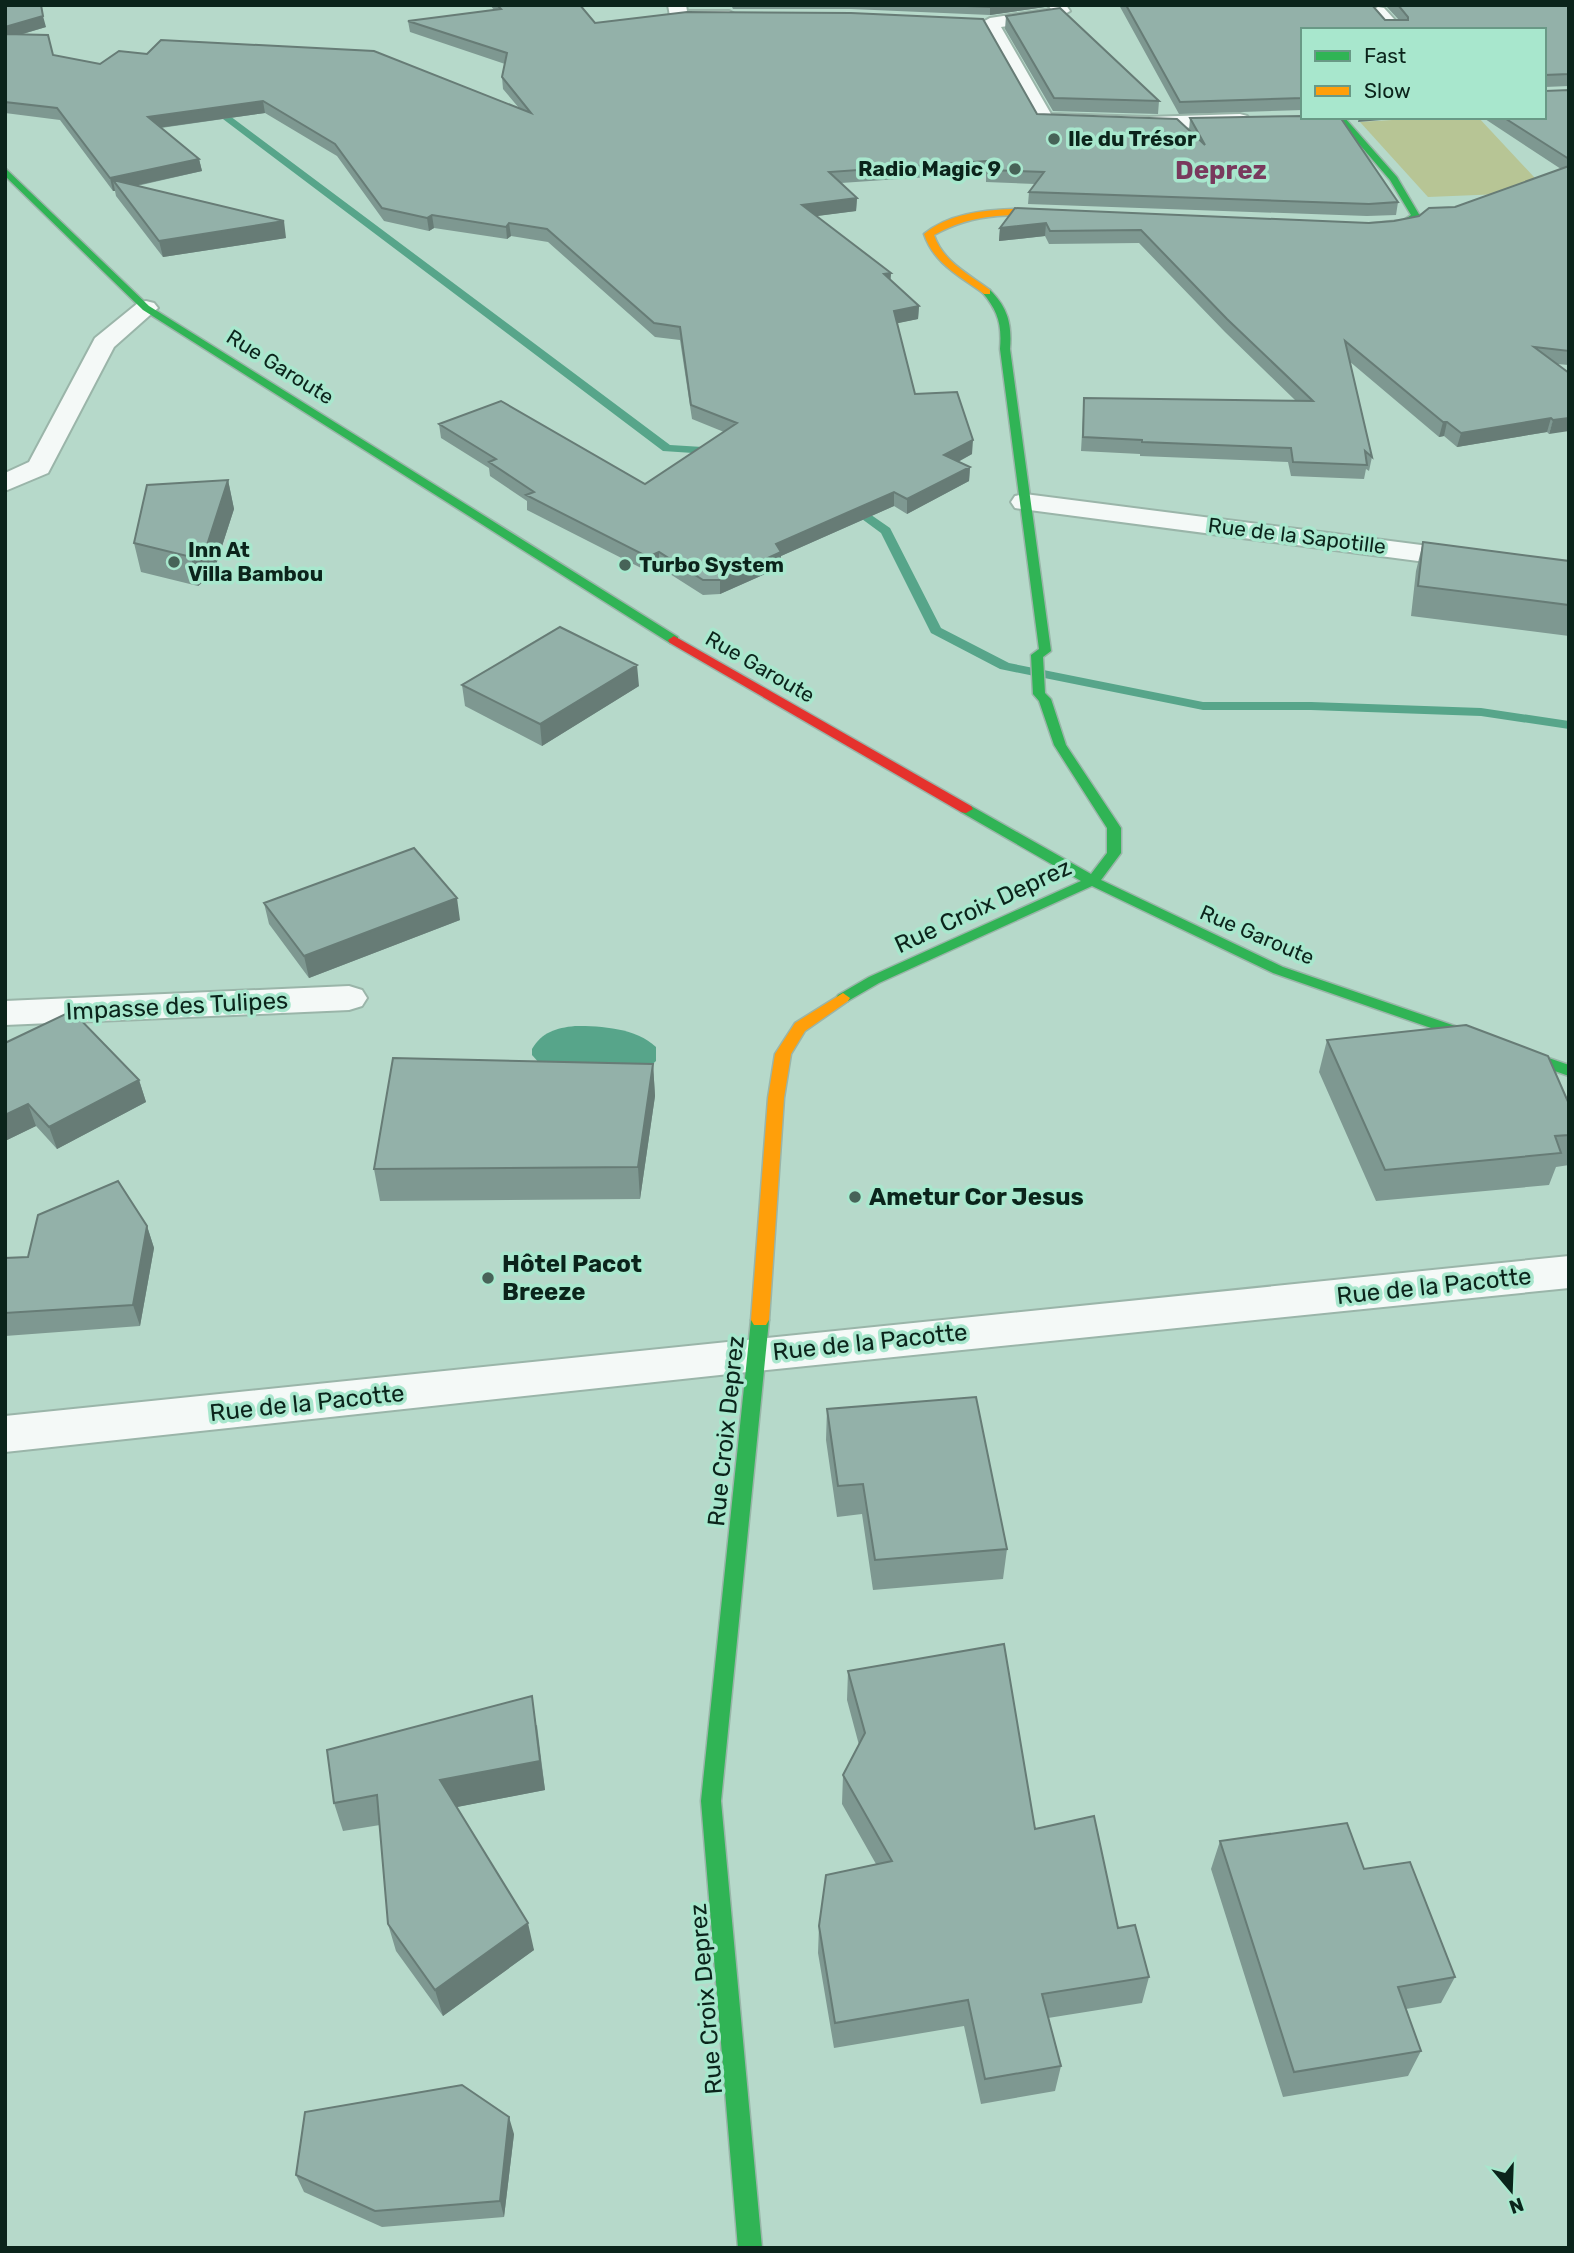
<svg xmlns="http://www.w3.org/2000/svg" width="1574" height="2253" font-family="Rubik,sans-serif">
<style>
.green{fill:#b7c595}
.water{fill:#57a58a}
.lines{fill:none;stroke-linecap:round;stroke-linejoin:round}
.stream{fill:#57a58a;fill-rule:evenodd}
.street-casing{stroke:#9ab5a9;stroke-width:4}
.fast-casing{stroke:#9ab5a9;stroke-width:3}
.slow-casing{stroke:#9ab5a9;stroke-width:3}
.jam-casing{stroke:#9ab5a9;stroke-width:3}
.street{fill:#f4f9f7;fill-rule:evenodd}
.fast{fill:#30b455;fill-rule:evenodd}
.slow{fill:#ff9f0a;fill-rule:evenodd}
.jam{fill:#e5322d;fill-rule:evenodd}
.wall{fill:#7e9891}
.shaded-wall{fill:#677c76}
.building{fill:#93b1a9;stroke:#677c76;stroke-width:2}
.poi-dot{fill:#476358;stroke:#a8e7cd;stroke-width:2.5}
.labels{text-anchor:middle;stroke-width:7;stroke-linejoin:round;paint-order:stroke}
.far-poi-label{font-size:21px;font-weight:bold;fill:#0b241b;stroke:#a8e7cd;text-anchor:start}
.far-street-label{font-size:21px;fill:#0b241b;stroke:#a8e7cd}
.street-label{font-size:24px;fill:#0b241b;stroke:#a8e7cd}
.poi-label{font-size:24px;font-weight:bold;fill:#0b241b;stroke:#a8e7cd;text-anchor:start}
.far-district-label{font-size:26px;font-weight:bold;fill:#79395d;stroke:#a8e7cd}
</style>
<rect width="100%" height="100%" fill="#b6d9ca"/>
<!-- green -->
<path class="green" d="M 1440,117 L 1478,117 L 1548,192 L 1428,197 L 1360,122 Z"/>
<!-- water -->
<path class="water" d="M 575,1026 C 602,1026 636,1028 656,1047 L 656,1061 L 648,1068 L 541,1065 L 532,1055 L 532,1049 C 542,1032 556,1028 575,1026 Z"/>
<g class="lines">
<!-- stream -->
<path class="stream" d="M 219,98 L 223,101 L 226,113 L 670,445 L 719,448 L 725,452 L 723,455 L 663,451 L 219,116 L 215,101 Z
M 851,501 L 890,528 L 941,628 L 1009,663 L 1203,702 L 1311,702 L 1481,708 L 1569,721 L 1569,729 L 1481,716 L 1311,710 L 1203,710 L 1000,669 L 931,633 L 881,533 L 847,508 L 845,505 Z"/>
<defs>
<path id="street" d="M 668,5 L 686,5 L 687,11 L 729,11 L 738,16 C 730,25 678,25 670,16 Z
M 1048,5 L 1066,5 L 1070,11 L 1056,19 L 1001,27 L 1051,114 L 1149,117 L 1240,114 L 1247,116 L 1250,120 L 1247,124 L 1240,126 L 1149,129 L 1037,124 L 981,23 L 990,18 L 1051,9 Z
M 1378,7 L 1384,8 L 1404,30 L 1385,30 L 1369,12 Z
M 146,301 L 154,303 L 158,308 L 114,347 L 48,473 L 5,491 L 5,473 L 29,462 L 95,338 L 138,303 Z
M 1025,494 L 1569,564 L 1569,581 L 1015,508 L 1011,502 L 1015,496 Z
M 349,986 L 362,990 L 367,998 L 362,1006 L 349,1010 L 5,1025 L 5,1001 Z
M 1569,1256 L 1569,1288 L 757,1371 L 5,1452 L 5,1416 Z"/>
<path id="fast" d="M 1336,117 L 1344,117 L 1397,177 L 1420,216 L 1419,218 L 1406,226 L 1364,228 L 1364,224 L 1404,220 L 1411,215 L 1390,180 Z
M 5,168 L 149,306 L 678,637 L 678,643 L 670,643 L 143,310 L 5,176 Z
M 984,290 L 990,290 C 1008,308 1012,324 1010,349 L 1051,651 L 1043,657 L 1045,693 L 1051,699 L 1066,745 L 1121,828 L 1121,853 L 1101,880 L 1283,967 L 1569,1065 L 1569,1076 L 1273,973 L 1092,886 L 879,983 L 848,1001 L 838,1001 L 836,998 L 838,995 L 869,977 L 1081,881 L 961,812 L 961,806 L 971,806 L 1091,874 L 1107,853 L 1107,828 L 1054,745 L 1039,701 L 1033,694 L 1031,655 L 1039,649 L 1000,349 C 1002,324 998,311 982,292 Z
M 760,1313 L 766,1315 L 769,1320 L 721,1801 L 762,2248 L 738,2248 L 701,1801 L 751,1320 L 754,1315 Z"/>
<path id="slow" d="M 1013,209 L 1066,211 L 1070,214 L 1066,217 C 1019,214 976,211 934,235 C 943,262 969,274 990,290 L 990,294 L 984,294 C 960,276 934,264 924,234 C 948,214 983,210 1013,209 Z
M 843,993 L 850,998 L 848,1001 L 805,1031 L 791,1054 L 784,1098 L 769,1320 L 766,1325 L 754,1325 L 751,1320 L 768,1098 L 775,1054 L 795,1023 Z"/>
<path id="jam" d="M 674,636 L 971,806 L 973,809 L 966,813 L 961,812 L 670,643 L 668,640 Z"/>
</defs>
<!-- street casing -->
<use href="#street" class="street-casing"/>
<!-- fast casing -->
<use href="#fast" class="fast-casing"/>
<!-- slow casing -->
<use href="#slow" class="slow-casing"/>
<!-- jam casing -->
<use href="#jam" class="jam-casing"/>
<!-- street -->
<use href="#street" class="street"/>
<!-- fast -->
<use href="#fast" class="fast"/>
<!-- slow -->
<use href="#slow" class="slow"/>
<!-- jam -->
<use href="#jam" class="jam"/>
</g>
<!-- wall -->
<path class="wall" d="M 5,5 L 46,27 L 23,34 L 53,55 L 100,64 L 519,108 L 503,89 L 502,77 L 505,64 L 410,32 L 408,21 L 494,10 L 490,5 L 580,5 L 595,23 L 1037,114 L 1189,130 L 1190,118 L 1398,202 L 1396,215 L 1367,216 L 1028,204 L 1029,192 L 1035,184 L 986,182 L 986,173 L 841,183 L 857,198 L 856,211 L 816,216 L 891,273 L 890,280 L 919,306 L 918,319 L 897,323 L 915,394 L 972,454 L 958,462 L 970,467 L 969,481 L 907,514 L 894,506 L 781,556 L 781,567 L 720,594 L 703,595 L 659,567 L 649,572 L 527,510 L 527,501 L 490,476 L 489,468 L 441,438 L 439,424 L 645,484 L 724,432 L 692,419 L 680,340 L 655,337 L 548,242 L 511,236 L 507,239 L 434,228 L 429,231 L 384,221 L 337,156 L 265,113 L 161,128 L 199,159 L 202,171 L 137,186 L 286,238 L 163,257 L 116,196 L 115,191 L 113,191 L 60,120 L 5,113 Z
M 731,5 L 1045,5 L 1045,7 L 990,15 L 851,9 L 733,9 Z
M 1119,5 L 1376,5 L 1373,7 L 1385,20 L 1399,20 L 1386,6 L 1380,5 L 1569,5 L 1569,86 L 1545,87 L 1545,91 L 1569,90 L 1569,365 L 1557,364 L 1569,373 L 1549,434 L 1547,432 L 1457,447 L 1444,436 L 1439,437 L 1349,361 L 1372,457 L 1369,471 L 1366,469 L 1364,479 L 1291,476 L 1288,462 L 1140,456 L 1140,454 L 1081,451 L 1084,398 L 1296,401 L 1225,332 L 1139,243 L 1049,244 L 1045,236 L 999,241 L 1000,228 L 1015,208 L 1369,223 L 1394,221 L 1455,207 L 1561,169 L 1482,117 L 1544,117 L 1303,30 L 1303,110 L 1179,114 Z
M 1006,16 L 1159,101 L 1158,114 L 1053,111 L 1005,29 Z
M 228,480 L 234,509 L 213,574 L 198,586 L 141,572 L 134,543 Z
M 1423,542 L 1569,561 L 1569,636 L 1411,616 L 1416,571 Z
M 462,685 L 639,686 L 542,746 L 465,706 Z
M 264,903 L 460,920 L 309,978 L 269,924 Z
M 1327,1040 L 1569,1104 L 1569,1165 L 1556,1167 L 1549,1185 L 1376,1201 L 1319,1072 Z
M 5,1043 L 139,1080 L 146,1102 L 57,1149 L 36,1126 L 5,1141 Z
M 653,1064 L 655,1096 L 640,1199 L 380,1201 L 374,1169 Z
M 147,1226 L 154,1248 L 140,1326 L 5,1336 L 5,1258 L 28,1257 Z
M 827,1409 L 1007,1549 L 1003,1579 L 873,1590 L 862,1514 L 837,1517 L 826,1440 Z
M 848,1671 L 1035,1829 L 1118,1928 L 1149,1977 L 1142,2003 L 1048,2018 L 1061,2066 L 1055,2091 L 981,2104 L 964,2026 L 834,2048 L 818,1953 L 819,1926 L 876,1864 L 842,1804 L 843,1775 L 859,1745 L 847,1700 Z
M 537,1725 L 545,1790 L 456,1807 L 534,1950 L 443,2016 L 396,1951 L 388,1924 L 380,1825 L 343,1831 L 334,1803 Z
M 1220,1841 L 1364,1869 L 1455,1977 L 1441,2003 L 1406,2009 L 1421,2051 L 1408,2076 L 1283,2097 L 1211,1869 Z
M 514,2134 L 504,2217 L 382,2227 L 304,2192 L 296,2175 Z"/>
<!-- shaded-wall -->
<path class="shaded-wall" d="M 1004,5 L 1045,5 L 1045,7 L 990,15 L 990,7 Z
M 43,16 L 46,27 L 5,39 L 5,27 Z
M 263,101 L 265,113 L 150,129 L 148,117 Z
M 1359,117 L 1416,117 L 1358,122 Z
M 199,159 L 202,171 L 120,189 L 113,180 L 115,191 L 113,191 L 110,178 Z
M 857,198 L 856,211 L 802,218 L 802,205 Z
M 432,215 L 434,228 L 429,231 L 427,218 Z
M 284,221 L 286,238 L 163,257 L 159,241 Z
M 509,223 L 511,236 L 507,239 L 506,227 Z
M 1046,223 L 1045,236 L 999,241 L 1000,228 Z
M 891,273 L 890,286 L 884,274 Z
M 919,306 L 918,319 L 894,324 L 894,311 Z
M 1551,418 L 1547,432 L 1457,447 L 1461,433 Z
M 1569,418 L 1569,431 L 1549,434 L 1553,420 Z
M 1443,422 L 1447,422 L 1444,436 L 1439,437 Z
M 973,440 L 972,454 L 943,470 L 944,455 Z
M 970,467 L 969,481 L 907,514 L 907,499 Z
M 228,480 L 234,509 L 213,574 L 198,586 L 191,557 Z
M 894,492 L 894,506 L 781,556 L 781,567 L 720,594 L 720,580 L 776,544 Z
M 659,552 L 659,567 L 649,572 L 648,557 Z
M 637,665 L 639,686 L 542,746 L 540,724 Z
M 457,898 L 460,920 L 309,978 L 304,956 Z
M 653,1064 L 655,1096 L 640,1199 L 638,1167 Z
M 139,1080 L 146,1102 L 57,1149 L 49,1127 Z
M 28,1104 L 36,1126 L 5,1141 L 5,1115 Z
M 147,1226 L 154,1248 L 140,1326 L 133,1305 Z
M 532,1696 L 545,1790 L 447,1809 L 440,1780 Z
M 528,1923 L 534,1950 L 443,2016 L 435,1990 Z
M 509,2117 L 514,2134 L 504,2217 L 500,2201 Z"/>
<!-- building -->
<path class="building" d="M 5,5 L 41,5 L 43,16 L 5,27 Z
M 497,5 L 580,5 L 595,23 L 687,12 L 851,13 L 983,19 L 1037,114 L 1177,119 L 1205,145 L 1190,118 L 1303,116 L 1303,117 L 1340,117 L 1398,202 L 1369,204 L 1029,192 L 1044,172 L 987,170 L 986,161 L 829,172 L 857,198 L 802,205 L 891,273 L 884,274 L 919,306 L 894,311 L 915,394 L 957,392 L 973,440 L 944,455 L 970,467 L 907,499 L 894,492 L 776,544 L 781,552 L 720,580 L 703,580 L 659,552 L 648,557 L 526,495 L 534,492 L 489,462 L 496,459 L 439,424 L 501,401 L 645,484 L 737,423 L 691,405 L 680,327 L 654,323 L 547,229 L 509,223 L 506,227 L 432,215 L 427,218 L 382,208 L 335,144 L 263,101 L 148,117 L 199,159 L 110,178 L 57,108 L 5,102 L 5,34 L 48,35 L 53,55 L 100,64 L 119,51 L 147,54 L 161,40 L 374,51 L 531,113 L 502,77 L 507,53 L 408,21 L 501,9 Z
M 943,5 L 1004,5 L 990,7 Z
M 1126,5 L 1372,5 L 1385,20 L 1408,20 L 1408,17 L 1398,5 L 1569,5 L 1569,74 L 1545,75 L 1545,91 L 1569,90 L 1569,159 L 1503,117 L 1544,117 L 1544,30 L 1303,30 L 1303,98 L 1180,102 Z
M 1060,8 L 1159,101 L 1054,98 L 1006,16 Z
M 1569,166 L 1569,351 L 1534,347 L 1569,373 L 1569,418 L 1553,420 L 1551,418 L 1461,433 L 1447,422 L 1443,422 L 1345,341 L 1372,457 L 1365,451 L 1367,465 L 1293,462 L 1291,448 L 1142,442 L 1142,440 L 1083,437 L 1084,398 L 1313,401 L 1227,319 L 1141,230 L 1050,231 L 1046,223 L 1000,228 L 1015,208 L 1369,223 L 1394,221 L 1419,216 L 1429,208 L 1455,207 Z
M 113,180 L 284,221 L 159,241 Z
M 228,480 L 207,545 L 191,557 L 134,543 L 147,485 Z
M 1423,542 L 1569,561 L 1569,605 L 1418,586 Z
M 560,627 L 637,665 L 540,724 L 462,685 Z
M 414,848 L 457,898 L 304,956 L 264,903 Z
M 72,1011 L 139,1080 L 49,1127 L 28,1104 L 5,1115 L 5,1043 Z
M 1466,1025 L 1548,1056 L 1569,1104 L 1569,1135 L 1555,1136 L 1561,1153 L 1385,1170 L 1327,1040 Z
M 393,1058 L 653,1064 L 638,1167 L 374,1169 Z
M 118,1181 L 147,1226 L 133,1305 L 5,1313 L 5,1258 L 28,1257 L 38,1215 Z
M 976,1397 L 1007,1549 L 875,1560 L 863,1484 L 838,1486 L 827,1409 Z
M 1004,1644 L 1035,1829 L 1094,1816 L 1118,1928 L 1135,1925 L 1149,1977 L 1042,1994 L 1061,2066 L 985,2079 L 968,2000 L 835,2023 L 819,1926 L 826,1875 L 892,1861 L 843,1775 L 865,1733 L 848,1671 Z
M 532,1696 L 540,1761 L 440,1780 L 528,1923 L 435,1990 L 388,1924 L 377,1795 L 334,1803 L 327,1750 Z
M 1347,1823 L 1364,1869 L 1410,1862 L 1455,1977 L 1398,1987 L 1421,2051 L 1294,2072 L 1220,1841 Z
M 462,2085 L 509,2117 L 500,2201 L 375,2211 L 296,2175 L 305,2112 Z"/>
<!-- markers -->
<g class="poi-dot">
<circle cx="1054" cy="139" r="7"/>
<circle cx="1015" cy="169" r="7"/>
<circle cx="174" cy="562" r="7"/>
<circle cx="625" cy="565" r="7"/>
<circle cx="855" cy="1197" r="7"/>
<circle cx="488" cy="1278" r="7"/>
</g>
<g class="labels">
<!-- far-poi labels -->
<g class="far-poi-label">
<text x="1068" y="146">Ile du Trésor</text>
<text x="1001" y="176" text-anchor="end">Radio Magic 9</text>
<text x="188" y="557">Inn At<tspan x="188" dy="24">Villa Bambou</tspan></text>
<text x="639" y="572">Turbo System</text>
</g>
<!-- far-street labels -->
<g class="far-street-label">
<text transform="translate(280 367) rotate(32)" y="7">Rue Garoute</text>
<text transform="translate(1297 536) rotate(7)" y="7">Rue de la Sapotille</text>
<text transform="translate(760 667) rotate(30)" y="7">Rue Garoute</text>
<text transform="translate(1257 935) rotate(23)" y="7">Rue Garoute</text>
</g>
<!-- street labels -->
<g class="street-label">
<text transform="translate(983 906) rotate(-25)" y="8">Rue Croix Deprez</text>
<text transform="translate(177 1006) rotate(-3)" y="8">Impasse des Tulipes</text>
<text transform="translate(1434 1286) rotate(-6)" y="8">Rue de la Pacotte</text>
<text transform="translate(870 1342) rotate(-6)" y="8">Rue de la Pacotte</text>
<text transform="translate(307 1403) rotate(-6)" y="8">Rue de la Pacotte</text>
<text transform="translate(726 1431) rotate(-84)" y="8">Rue Croix Deprez</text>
<text transform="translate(706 1999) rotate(-95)" y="8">Rue Croix Deprez</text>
</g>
<!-- poi labels -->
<g class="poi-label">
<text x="869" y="1205">Ametur Cor Jesus</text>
<text x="502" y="1272">Hôtel Pacot<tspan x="502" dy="28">Breeze</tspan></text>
</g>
<!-- far-district labels -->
<g class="far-district-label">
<text x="1221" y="179">Deprez</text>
</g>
</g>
<!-- border -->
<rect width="1574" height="2253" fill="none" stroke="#0b241b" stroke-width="14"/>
<!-- legend -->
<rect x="1301" y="28" width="245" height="91" fill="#a8e7cd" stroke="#699986" stroke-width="2"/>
<rect x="1315" y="51" width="35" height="10" fill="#30b455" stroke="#699986" stroke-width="2"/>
<text x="1364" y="63" font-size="21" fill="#0b241b">Fast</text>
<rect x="1315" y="86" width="35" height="10" fill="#ff9f0a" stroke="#699986" stroke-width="2"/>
<text x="1364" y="98" font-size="21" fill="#0b241b">Slow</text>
<!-- north arrow -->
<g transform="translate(1511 2190) rotate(161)" stroke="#a8e7cd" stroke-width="5" paint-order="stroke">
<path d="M0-5L12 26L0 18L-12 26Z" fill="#0b241b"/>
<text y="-10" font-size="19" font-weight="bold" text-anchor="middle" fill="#0b241b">N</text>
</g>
</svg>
